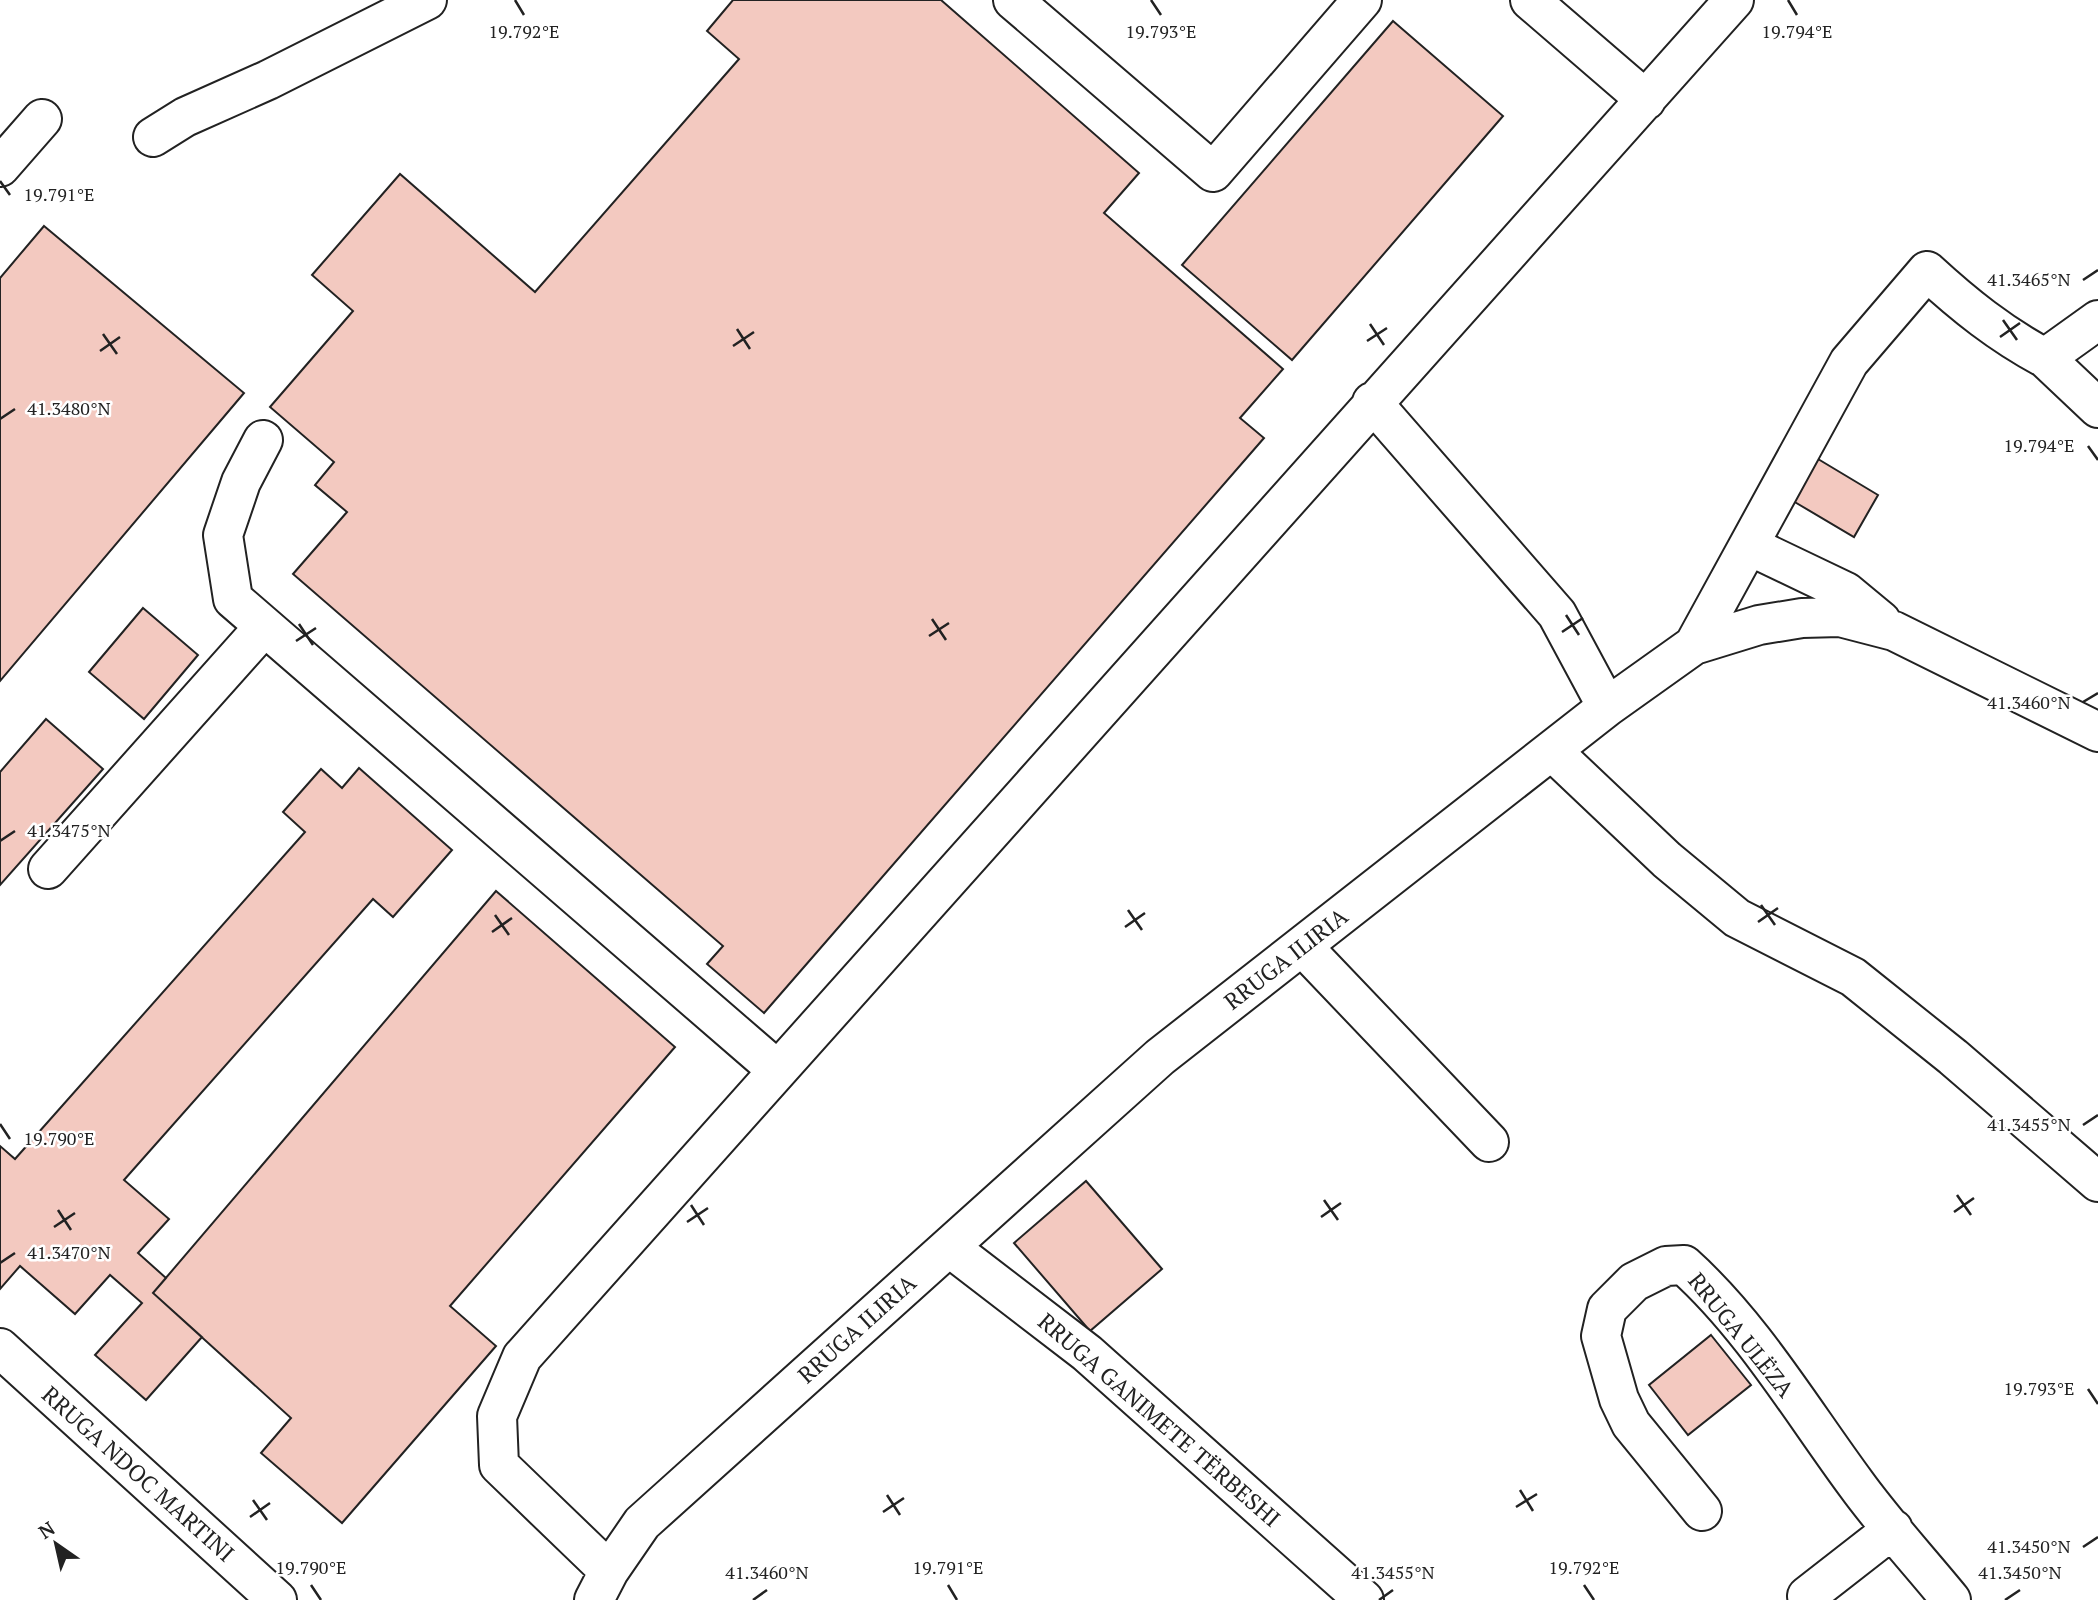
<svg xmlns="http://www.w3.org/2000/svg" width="2098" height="1600" font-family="'PT Serif',serif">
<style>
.building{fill:#f3c9c0;stroke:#222;stroke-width:2}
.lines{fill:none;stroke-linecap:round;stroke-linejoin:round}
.minor-casing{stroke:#222;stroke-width:42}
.minor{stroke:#fff;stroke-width:38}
.ticks{fill:none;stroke:#222;stroke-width:2.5}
.labels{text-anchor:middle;stroke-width:5;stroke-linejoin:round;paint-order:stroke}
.street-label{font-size:23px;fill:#222;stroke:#fff}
.ticks-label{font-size:18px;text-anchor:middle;fill:#222;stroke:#fff;stroke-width:5;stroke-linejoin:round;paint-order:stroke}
</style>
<rect width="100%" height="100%" fill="#fff"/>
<!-- building -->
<path class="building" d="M 733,0 L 941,0 L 1139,173 L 1104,213 L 1283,369 L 1240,418 L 1264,438 L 764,1013 L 707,964 L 723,946 L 293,574 L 347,512 L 315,485 L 334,462 L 270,407 L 353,311 L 312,275 L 400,174 L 535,292 L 739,59 L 707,31 Z
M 1393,21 L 1503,116 L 1292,360 L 1182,265 Z
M 44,226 L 244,393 L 0,681 L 0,278 Z
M 1818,459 L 1878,495 L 1854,537 L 1793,501 Z
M 143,608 L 198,655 L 144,719 L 89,672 Z
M 46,719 L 103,769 L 0,885 L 0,772 Z
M 359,768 L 452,850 L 393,917 L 373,899 L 124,1180 L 169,1219 L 138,1253 L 166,1278 L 153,1293 L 202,1337 L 146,1400 L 95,1355 L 142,1303 L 110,1275 L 75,1314 L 20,1266 L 0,1289 L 0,1146 L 15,1159 L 305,832 L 283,812 L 321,769 L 342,788 Z
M 496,891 L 675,1047 L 450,1306 L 496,1346 L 342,1523 L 261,1453 L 291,1418 L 153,1293 Z
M 1086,1181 L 1162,1269 L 1090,1331 L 1014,1243 Z
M 1711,1335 L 1751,1385 L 1688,1435 L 1649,1385 Z"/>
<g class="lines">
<defs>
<path id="minor" d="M 1013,0 L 1213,172 L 1362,0
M 1530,0 L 1646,100
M 153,137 L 185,117 L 268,80 L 427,0
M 0,167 L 42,119
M 2045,358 L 2098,408
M 1372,402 L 1557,614 L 1607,707
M 263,440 L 241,482 L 223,535 L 233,599 L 776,1069
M 1750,546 L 1846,592 L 1881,621
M 1694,645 L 1849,362 L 1927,271 C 1964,305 2000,334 2045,358 L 2098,320
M 1552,751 L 1667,860 L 1737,918 L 1853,977 L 1953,1057 L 2098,1182
M 48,869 L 264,627
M 1302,946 L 1489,1142
M 949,1247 L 1087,1353 L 1364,1600
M 0,1348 L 277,1600
M 1702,1511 L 1631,1424 L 1619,1399 L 1601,1336 L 1607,1309 L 1634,1282 L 1666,1266 L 1684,1265 C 1752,1326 1802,1411 1856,1484 C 1885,1524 1920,1562 1951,1600
M 609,1571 L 499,1465 L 497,1416 L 522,1357 L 1734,0
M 1807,1596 L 1893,1529
M 594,1600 L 609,1571 L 642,1523 L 1160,1057 L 1607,707 L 1694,645 L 1759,625 L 1802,618 L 1840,617 L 1894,631 L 2098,732"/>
</defs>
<!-- minor casing -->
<use href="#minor" class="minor-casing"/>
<!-- minor -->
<use href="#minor" class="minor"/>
</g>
<!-- ticks -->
<path class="ticks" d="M 515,0 L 524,15M 1151,0 L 1161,15M 1788,0 L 1797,15M 0,181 L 10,195M 2083,280 L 2098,270M 2003,320 L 2017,340M 1370,324 L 1384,345M 737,329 L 750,349M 103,334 L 117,354M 2000,337 L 2020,323M 1367,341 L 1387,328M 733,346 L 754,332M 100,351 L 120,337M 0,419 L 15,409M 2088,446 L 2098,460M 1566,615 L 1579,635M 932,619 L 946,640M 299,624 L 313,645M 1562,632 L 1583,618M 929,636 L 949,623M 296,641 L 316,628M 2083,702 L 2098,693M 0,841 L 15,831M 1761,905 L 1775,925M 1128,910 L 1142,930M 495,915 L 509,935M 1758,922 L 1778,908M 1125,927 L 1145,913M 492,932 L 512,918M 0,1124 L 10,1139M 2083,1125 L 2098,1115M 1957,1195 L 1971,1215M 1324,1200 L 1338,1220M 691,1205 L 704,1225M 58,1210 L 71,1230M 1954,1212 L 1974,1198M 1321,1217 L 1341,1203M 687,1222 L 708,1208M 54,1227 L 75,1213M 0,1263 L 15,1253M 2088,1389 L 2098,1404M 1520,1490 L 1533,1511M 887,1495 L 900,1515M 253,1500 L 267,1520M 1516,1507 L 1537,1494M 883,1512 L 904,1498M 250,1517 L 270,1503M 2083,1547 L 2098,1537M 311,1585 L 321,1600M 948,1585 L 957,1600M 1584,1585 L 1594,1600M 753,1600 L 767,1590M 1379,1600 L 1393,1590M 2005,1600 L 2020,1590"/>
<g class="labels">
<!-- street labels -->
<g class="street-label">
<text transform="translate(1286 959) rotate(-38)" y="8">RRUGA ILIRIA</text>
<text transform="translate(857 1329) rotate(-42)" y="8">RRUGA ILIRIA</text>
<text transform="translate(1741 1335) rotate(51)" y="8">RRUGA ULËZA</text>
<text transform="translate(1159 1420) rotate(41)" y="8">RRUGA GANIMETE TËRBESHI</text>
<text transform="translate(138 1474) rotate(42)" y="8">RRUGA NDOC MARTINI</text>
</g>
</g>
<g class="ticks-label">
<text x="524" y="38">19.792°E</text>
<text x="1161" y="38">19.793°E</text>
<text x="1797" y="38">19.794°E</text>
<text x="59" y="201">19.791°E</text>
<text x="2029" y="286">41.3465°N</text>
<text x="69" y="415">41.3480°N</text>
<text x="2039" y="452">19.794°E</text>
<text x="2029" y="709">41.3460°N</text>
<text x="69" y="837">41.3475°N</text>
<text x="2029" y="1131">41.3455°N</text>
<text x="59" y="1145">19.790°E</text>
<text x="69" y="1259">41.3470°N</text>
<text x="2039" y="1395">19.793°E</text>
<text x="2029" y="1553">41.3450°N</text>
<text x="311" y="1574">19.790°E</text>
<text x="948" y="1574">19.791°E</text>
<text x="1584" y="1574">19.792°E</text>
<text x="767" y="1579">41.3460°N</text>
<text x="1393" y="1579">41.3455°N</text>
<text x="2020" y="1579">41.3450°N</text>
</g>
<!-- north arrow -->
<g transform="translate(56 1544) rotate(326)" stroke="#ffffff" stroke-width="5" paint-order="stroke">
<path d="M0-5L12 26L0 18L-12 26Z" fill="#222222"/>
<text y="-10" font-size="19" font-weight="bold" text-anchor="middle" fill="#222222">N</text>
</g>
</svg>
